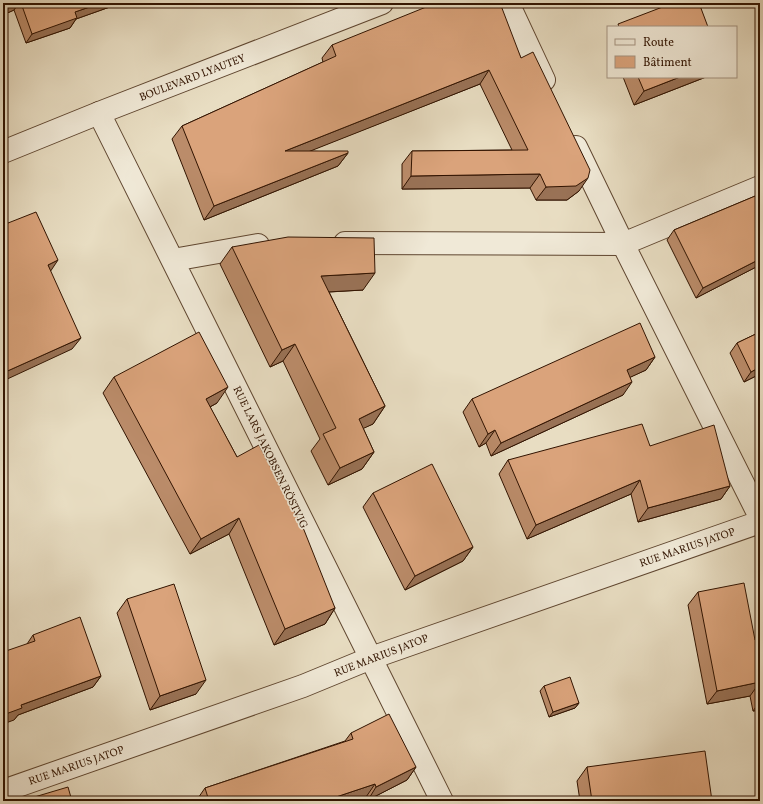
<svg xmlns="http://www.w3.org/2000/svg" width="763" height="804" font-family="Vollkorn,serif">
<style>
.lines{fill:none;stroke-linecap:round;stroke-linejoin:round}
.minor-casing{stroke:#5f4630;stroke-width:24}
.tertiary-casing{stroke:#5f4630;stroke-width:24}
.minor{stroke:#f0e9d7;stroke-width:22}
.tertiary{stroke:#f0e9d7;stroke-width:22}
.wall{fill:#bb8c6a;stroke:#311300}
.shaded-wall{fill:#997256;stroke:#311300}
.building{fill:#daa37b;stroke:#311300}
.labels{text-anchor:middle;stroke-width:3.5;stroke-linejoin:round;paint-order:stroke}
.street-label{font-size:11px;fill:#311300;stroke:#f0e9d7}
</style>
<rect width="100%" height="100%" fill="#e8ddc2"/>
<filter id="stains"><feTurbulence type="fractalNoise" baseFrequency=".005" numOctaves="4"/><feColorMatrix values="0 0 0 0 .2 0 0 0 0 .09 0 0 0 0 .02 0 0 0 .5 -.17"/></filter>
<radialGradient id="worn" r=".72"><stop offset=".6" stop-color="#630" stop-opacity="0"/><stop offset="1" stop-color="#630" stop-opacity=".3"/></radialGradient>
<g class="lines">
<defs>
<path id="minor" d="M 508,3 L 544,80
M 99,113 L 442,801
M 576,147 L 623,244 L 760,517
M 345,243 L 623,244 L 760,187
M 173,260 L 258,245
M 3,791 L 303,686 L 371,658 L 760,522"/>
<path id="tertiary" d="M 3,152 L 99,113 L 382,3"/>
</defs>
<!-- minor casing -->
<use href="#minor" class="minor-casing"/>
<!-- tertiary casing -->
<use href="#tertiary" class="tertiary-casing"/>
<!-- minor -->
<use href="#minor" class="minor"/>
<!-- tertiary -->
<use href="#tertiary" class="tertiary"/>
</g>
<!-- wall -->
<path class="wall" d="M 3,3 L 121,3 L 76,19 L 70,28 L 26,43 L 14,10 L 3,15 Z
M 332,45 L 521,58 L 579,191 L 567,200 L 536,200 L 530,188 L 402,189 L 402,164 L 412,151 L 512,150 L 480,84 L 309,151 L 348,153 L 338,166 L 204,220 L 172,139 L 182,126 L 323,62 L 322,58 Z
M 623,77 L 706,77 L 634,105 Z
M 760,194 L 760,265 L 696,298 L 667,240 L 674,230 Z
M 232,247 L 363,290 L 329,292 L 385,406 L 373,424 L 363,428 L 374,452 L 362,469 L 328,485 L 311,451 L 320,439 L 283,361 L 270,367 L 220,264 Z
M 760,332 L 760,374 L 744,382 L 730,353 L 737,343 Z
M 655,357 L 646,370 L 630,377 L 623,395 L 491,456 L 486,443 L 479,447 L 463,412 L 472,399 Z
M 114,377 L 217,403 L 210,407 L 237,457 L 335,608 L 325,624 L 274,645 L 229,534 L 190,554 L 103,393 Z
M 650,446 L 730,486 L 721,499 L 638,522 L 631,494 L 527,539 L 499,474 L 508,460 Z
M 373,493 L 473,547 L 463,561 L 405,590 L 363,507 Z
M 698,592 L 755,640 L 760,639 L 760,710 L 753,711 L 750,696 L 707,704 L 688,605 Z
M 127,599 L 196,694 L 150,710 L 117,613 Z
M 33,635 L 101,676 L 93,687 L 18,715 L 14,720 L 27,644 Z
M 544,686 L 579,703 L 575,708 L 549,717 L 540,691 Z
M 351,733 L 416,767 L 407,780 L 368,800 L 366,797 L 353,801 L 196,801 L 205,788 L 345,741 Z
M 587,767 L 712,801 L 580,801 L 577,781 Z"/>
<!-- shaded-wall -->
<path class="shaded-wall" d="M 15,3 L 19,3 L 14,10 L 3,15 L 3,8 Z
M 101,3 L 121,3 L 76,19 L 70,28 L 26,43 L 32,34 L 75,12 Z
M 489,70 L 480,84 L 275,165 L 285,151 Z
M 680,77 L 706,77 L 634,105 L 644,91 Z
M 348,153 L 338,166 L 204,220 L 214,206 Z
M 540,174 L 530,188 L 402,189 L 411,176 Z
M 588,178 L 579,191 L 567,200 L 536,200 L 546,187 Z
M 760,259 L 760,265 L 696,298 L 703,288 Z
M 58,260 L 50,272 L 48,265 Z
M 375,273 L 363,290 L 309,293 L 321,276 Z
M 81,338 L 72,349 L 3,381 L 3,373 Z
M 295,344 L 283,361 L 270,367 L 282,350 Z
M 655,357 L 646,370 L 618,383 L 627,370 Z
M 760,367 L 760,374 L 744,382 L 751,372 Z
M 632,382 L 623,395 L 491,456 L 501,443 Z
M 228,387 L 217,403 L 195,415 L 206,399 Z
M 385,406 L 373,424 L 347,436 L 359,419 Z
M 495,430 L 486,443 L 479,447 L 488,434 Z
M 374,452 L 362,469 L 328,485 L 340,468 Z
M 640,480 L 631,494 L 527,539 L 536,525 Z
M 730,486 L 721,499 L 638,522 L 648,508 Z
M 239,518 L 229,534 L 190,554 L 201,539 Z
M 473,547 L 463,561 L 405,590 L 415,576 Z
M 335,608 L 325,624 L 274,645 L 285,629 Z
M 101,676 L 93,687 L 18,715 L 14,720 L 3,724 L 3,715 L 21,705 Z
M 206,680 L 196,694 L 150,710 L 160,696 Z
M 760,682 L 750,696 L 707,704 L 717,691 Z
M 760,701 L 760,710 L 753,711 Z
M 579,703 L 575,708 L 549,717 L 553,712 Z
M 416,767 L 407,780 L 368,800 L 376,787 Z
M 375,784 L 366,797 L 353,801 L 324,801 Z"/>
<!-- building -->
<path class="building" d="M 3,3 L 15,3 L 3,8 Z
M 21,3 L 101,3 L 75,12 L 77,18 L 32,34 Z
M 436,3 L 500,3 L 521,58 L 533,52 L 590,170 L 588,178 L 576,186 L 546,187 L 540,174 L 411,176 L 412,151 L 528,150 L 489,70 L 285,151 L 348,151 L 348,153 L 214,206 L 182,126 L 336,56 L 332,45 Z
M 673,3 L 699,3 L 708,27 L 619,27 L 618,24 Z
M 638,77 L 680,77 L 644,91 Z
M 760,194 L 760,259 L 703,288 L 674,230 Z
M 36,212 L 58,260 L 48,265 L 81,338 L 3,373 L 3,225 Z
M 288,237 L 374,238 L 375,273 L 321,276 L 385,406 L 359,419 L 374,452 L 340,468 L 323,434 L 336,428 L 295,344 L 282,350 L 232,247 Z
M 640,323 L 655,357 L 627,370 L 632,382 L 501,443 L 495,430 L 488,434 L 472,399 Z
M 199,332 L 228,387 L 206,399 L 237,457 L 259,445 L 304,530 L 335,608 L 285,629 L 239,518 L 201,539 L 114,377 Z
M 760,332 L 760,367 L 751,372 L 737,343 Z
M 642,424 L 650,446 L 714,425 L 730,486 L 648,508 L 640,480 L 536,525 L 508,460 Z
M 432,464 L 473,547 L 415,576 L 373,493 Z
M 744,583 L 755,640 L 760,639 L 760,683 L 760,682 L 717,691 L 698,592 Z
M 174,584 L 206,680 L 160,696 L 127,599 Z
M 80,617 L 101,676 L 21,705 L 22,708 L 3,715 L 3,652 L 35,641 L 33,635 Z
M 570,677 L 579,703 L 553,712 L 544,686 Z
M 389,714 L 416,767 L 376,787 L 375,784 L 324,801 L 209,801 L 205,788 L 353,739 L 351,733 Z
M 705,751 L 712,801 L 592,801 L 587,767 Z
M 68,787 L 72,801 L 21,801 Z"/>
<g class="labels">
<!-- street labels -->
<g class="street-label">
<text transform="translate(192 77) rotate(-21)" y="4">BOULEVARD LYAUTEY</text>
<text transform="translate(271 457) rotate(64)" y="4">RUE LARS JAKOBSEN RÖSTVIG</text>
<text transform="translate(687 547) rotate(-19)" y="4">RUE MARIUS JATOP</text>
<text transform="translate(381 655) rotate(-21)" y="4">RUE MARIUS JATOP</text>
<text transform="translate(76 765) rotate(-19)" y="4">RUE MARIUS JATOP</text>
</g>
</g>
<!-- margin -->
<rect width="763" height="804" fill="none" stroke="#e8ddc2" stroke-width="16"/>
<rect x="4" y="4" width="755" height="796" fill="none" stroke="#311300" stroke-width="2"/>
<rect x="8" y="8" width="747" height="788" fill="none" stroke="#311300"/>
<!-- legend -->
<rect x="607" y="26" width="130" height="52" fill="#f0e9d7" stroke="#a49381"/>
<rect x="615" y="39" width="20" height="6" fill="#f0e9d7" stroke="#a49381"/>
<text x="643" y="46" font-size="12" fill="#311300">Route</text>
<rect x="615" y="56" width="20" height="12" fill="#daa37b" stroke="#a49381"/>
<text x="643" y="66" font-size="12" fill="#311300">Bâtiment</text>
<rect width="100%" height="100%" filter="url(#stains)"/>
<rect width="100%" height="100%" fill="url(#worn)"/>
</svg>
